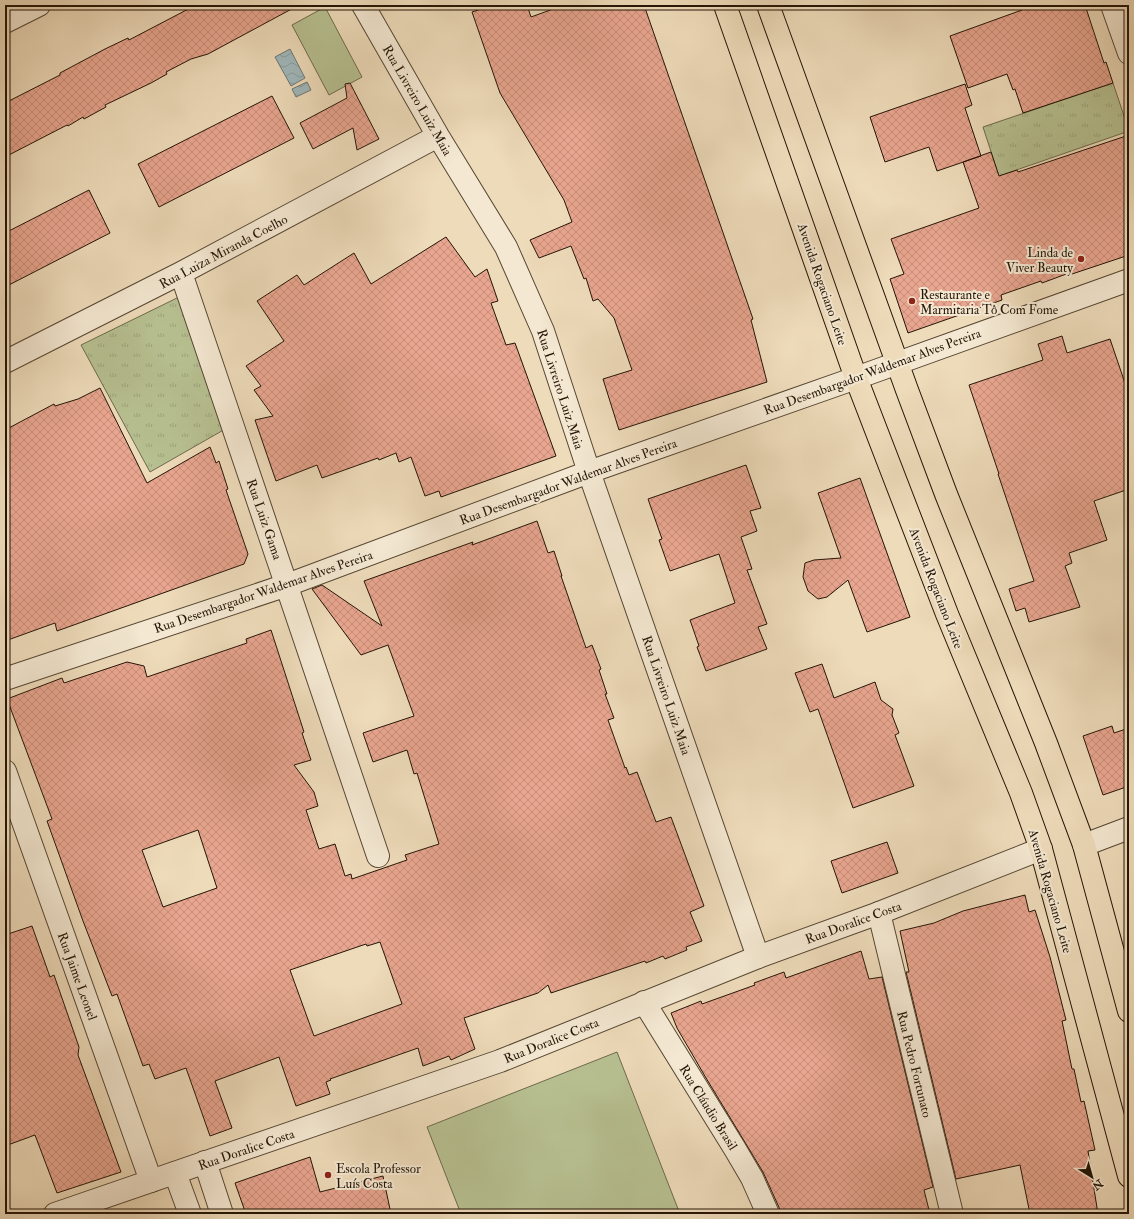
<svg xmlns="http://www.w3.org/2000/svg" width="1134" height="1219" font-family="'IM FELL Double Pica',serif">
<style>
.grass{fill:url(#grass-tufts);stroke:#6e6a4c}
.garden{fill:#b7c091;stroke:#6e6a4c}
.water{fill:url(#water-waves);stroke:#6e7773}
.building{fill:url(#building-cross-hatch);stroke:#241506;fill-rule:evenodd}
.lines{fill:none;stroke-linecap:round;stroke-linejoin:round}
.minor-casing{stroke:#564633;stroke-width:24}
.tertiary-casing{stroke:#564633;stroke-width:24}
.primary-casing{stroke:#241506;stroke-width:24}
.minor{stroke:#f4e8d2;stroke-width:22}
.tertiary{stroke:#f4e8d2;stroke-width:22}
.primary{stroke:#eedbba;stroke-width:22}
.poi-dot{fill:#8f2418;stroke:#f4e8d2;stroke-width:1.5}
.labels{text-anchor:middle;stroke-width:4;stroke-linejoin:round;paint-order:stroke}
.street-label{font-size:13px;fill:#241506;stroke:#f4e8d2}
.poi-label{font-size:13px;fill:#241506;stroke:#f4e8d2;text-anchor:start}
</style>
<defs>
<pattern id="grass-tufts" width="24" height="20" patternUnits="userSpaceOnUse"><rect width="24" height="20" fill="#b7c091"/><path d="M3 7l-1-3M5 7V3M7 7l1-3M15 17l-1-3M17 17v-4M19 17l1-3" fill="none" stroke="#9da47c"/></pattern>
<pattern id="water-waves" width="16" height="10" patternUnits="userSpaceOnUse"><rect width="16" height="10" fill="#a0b8bc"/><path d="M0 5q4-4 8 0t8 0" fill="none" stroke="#8a9da0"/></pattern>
<pattern id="building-cross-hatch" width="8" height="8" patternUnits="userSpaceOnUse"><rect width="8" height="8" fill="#e8a58f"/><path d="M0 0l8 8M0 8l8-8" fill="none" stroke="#c78d7a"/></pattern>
</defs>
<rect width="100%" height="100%" fill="#eedbba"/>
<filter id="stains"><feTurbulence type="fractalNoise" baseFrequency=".005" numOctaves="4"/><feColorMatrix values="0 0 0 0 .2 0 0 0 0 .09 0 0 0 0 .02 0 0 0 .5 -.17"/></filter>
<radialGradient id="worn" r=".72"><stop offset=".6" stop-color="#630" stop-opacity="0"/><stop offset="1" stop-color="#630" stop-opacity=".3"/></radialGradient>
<!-- grass -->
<path class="grass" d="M 1113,83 L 1129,131 L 999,176 L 983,127 Z
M 179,297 L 227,428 L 150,472 L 81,345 Z"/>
<!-- garden -->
<path class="garden" d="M 325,7 L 362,77 L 329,95 L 292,25 Z
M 617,1052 L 680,1214 L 461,1214 L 427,1127 Z"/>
<!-- water -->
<path class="water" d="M 290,49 L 305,78 L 291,86 L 275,57 Z
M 307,82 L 311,90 L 296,97 L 292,89 Z"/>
<!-- building -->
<path class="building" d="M 196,5 L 299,5 L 208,54 L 191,59 L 166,72 L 167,74 L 151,83 L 105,105 L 106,107 L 84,119 L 83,117 L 68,126 L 67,125 L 5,157 L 5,103 L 60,75 L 60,73 L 105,49 L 128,38 L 129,40 Z
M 493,5 L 527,5 L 531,17 L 564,5 L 644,5 L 753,319 L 751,320 L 767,382 L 619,430 L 603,379 L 632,370 L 614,318 L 598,299 L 593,301 L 586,278 L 584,279 L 571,246 L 539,258 L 530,240 L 572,222 L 564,200 L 500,93 L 472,12 Z
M 1020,5 L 1085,5 L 1104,63 L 1106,62 L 1113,83 L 1023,113 L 1015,89 L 1013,90 L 1007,74 L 968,88 L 950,36 L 1022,10 Z
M 350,83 L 379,139 L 357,150 L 353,128 L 313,149 L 300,123 L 347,98 L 345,84 Z
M 965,84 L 972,105 L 965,108 L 981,156 L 937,171 L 929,147 L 885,162 L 870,117 Z
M 272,96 L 294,138 L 159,207 L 138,164 Z
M 1129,135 L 1129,255 L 1069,275 L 1069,273 L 1042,283 L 1041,281 L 1001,295 L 1002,300 L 908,333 L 890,279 L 904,274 L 891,239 L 979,208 L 963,162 L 991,152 L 999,176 L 1017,170 L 1018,172 Z
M 89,190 L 110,233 L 5,287 L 5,233 Z
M 446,237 L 475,277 L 487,269 L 498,301 L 491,303 L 506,345 L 515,343 L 556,456 L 441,497 L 439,491 L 425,496 L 411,457 L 399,462 L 396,453 L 379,460 L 378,458 L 322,478 L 317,465 L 276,481 L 255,420 L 273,416 L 254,390 L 261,386 L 246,366 L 284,341 L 257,301 L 297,275 L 304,285 L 354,253 L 371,284 Z
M 1062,336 L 1067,353 L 1110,339 L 1129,395 L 1129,489 L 1094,501 L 1107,540 L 1069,553 L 1072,563 L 1065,566 L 1080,607 L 1029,622 L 1025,608 L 1016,611 L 1009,589 L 1034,581 L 998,474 L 999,474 L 969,385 L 1043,360 L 1038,344 Z
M 100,388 L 147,483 L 210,447 L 216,463 L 219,461 L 228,489 L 226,490 L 248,554 L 244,564 L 57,631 L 55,623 L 5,641 L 5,430 L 54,404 L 55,406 L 78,399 Z
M 746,465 L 761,508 L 750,511 L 757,531 L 741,537 L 752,569 L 747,570 L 767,624 L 758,627 L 767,649 L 706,671 L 697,647 L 699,646 L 690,620 L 735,603 L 719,554 L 670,571 L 659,540 L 662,539 L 648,499 Z
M 860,478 L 910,617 L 867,632 L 848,580 L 827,597 L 818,599 L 808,591 L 803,577 L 805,563 L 814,560 L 841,558 L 818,493 Z
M 537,521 L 548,553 L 554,551 L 562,576 L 561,576 L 586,648 L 592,645 L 601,669 L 599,670 L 607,694 L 605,694 L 614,718 L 608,720 L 625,768 L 626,767 L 629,775 L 637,772 L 656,822 L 671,817 L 704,906 L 690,912 L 702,941 L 686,947 L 687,950 L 665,959 L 663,956 L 646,963 L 645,961 L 551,993 L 548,985 L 538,993 L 464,1018 L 475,1049 L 451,1060 L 449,1056 L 423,1066 L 418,1048 L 330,1079 L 331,1080 L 326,1082 L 330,1094 L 296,1106 L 279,1057 L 215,1081 L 232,1128 L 210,1136 L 186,1068 L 155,1079 L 149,1064 L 143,1066 L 117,994 L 112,996 L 83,921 L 47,821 L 52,819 L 7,699 L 62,678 L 64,683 L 127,662 L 144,666 L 147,677 L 247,643 L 246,639 L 271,630 L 304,732 L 302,733 L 311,760 L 294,765 L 314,792 L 318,806 L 306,810 L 319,849 L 335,844 L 345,876 L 351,874 L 352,879 L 407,860 L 405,855 L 439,844 L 417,773 L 414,774 L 407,750 L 373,762 L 363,733 L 414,716 L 388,645 L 361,655 L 312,589 L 322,585 L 382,626 L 364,581 L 473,542 L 472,545 ZM 198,830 L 217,888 L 163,907 L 142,850 ZM 380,942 L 402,1004 L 314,1036 L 290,970 L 366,944 L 367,946 Z
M 822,664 L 834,698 L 875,682 L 881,700 L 893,709 L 892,715 L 899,733 L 895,735 L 914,786 L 853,808 L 818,709 L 810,712 L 795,673 Z
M 1112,726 L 1114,733 L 1129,728 L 1129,786 L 1103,795 L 1083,736 Z
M 887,842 L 898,873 L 842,893 L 831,861 Z
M 1025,895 L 1029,912 L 1035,910 L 1050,957 L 1066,1020 L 1062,1021 L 1072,1069 L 1074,1069 L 1081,1102 L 1084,1101 L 1095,1150 L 1088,1151 L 1098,1214 L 1030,1214 L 1020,1165 L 956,1179 L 906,972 L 909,972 L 900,931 L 934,923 L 963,911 Z
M 32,926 L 50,977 L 54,975 L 79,1047 L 78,1055 L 121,1172 L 57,1193 L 35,1135 L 5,1146 L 5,935 Z
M 861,951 L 869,979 L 882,977 L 933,1187 L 924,1190 L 930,1214 L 782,1214 L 763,1172 L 706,1078 L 677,1028 L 671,1013 L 701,1001 L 702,1004 L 755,985 L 754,983 L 784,972 L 786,978 Z
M 310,1157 L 320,1192 L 383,1176 L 391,1214 L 246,1214 L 235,1183 Z"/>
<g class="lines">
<defs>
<path id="minor" d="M 363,5 L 438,136 L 506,247 L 543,331 L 589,472 L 758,957
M 1112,5 L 1129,53
M 5,22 L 39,5
M 181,273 L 378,856
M 5,362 L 181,273 L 438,136
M 5,679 L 287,585 L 589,472 L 856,378 L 1129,280
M 5,771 L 151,1181
M 1084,845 L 1129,828
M 879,913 L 952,1214
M 644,1002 L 735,1149 L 752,1178 L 768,1214
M 205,1162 L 222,1214
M 175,1173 L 190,1214"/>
<path id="tertiary" d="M 55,1214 L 500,1061 L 758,957 L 879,913 L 1041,849"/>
<path id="primary" d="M 725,5 L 856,378 L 947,614 L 1021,793 L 1041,849 L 1129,1176
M 768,5 L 907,390 L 946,494 L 1046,743 L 1084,845 L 1129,1011"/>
</defs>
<!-- minor casing -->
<use href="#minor" class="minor-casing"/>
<!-- tertiary casing -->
<use href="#tertiary" class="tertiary-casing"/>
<!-- primary casing -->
<use href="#primary" class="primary-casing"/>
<!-- minor -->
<use href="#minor" class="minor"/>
<!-- tertiary -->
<use href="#tertiary" class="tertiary"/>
<!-- primary -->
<use href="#primary" class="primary"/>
</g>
<!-- markers -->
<g class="poi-dot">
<circle cx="1081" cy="259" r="4"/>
<circle cx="912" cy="301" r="4"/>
<circle cx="328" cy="1175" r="4"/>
</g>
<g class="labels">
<!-- street labels -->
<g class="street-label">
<text transform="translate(418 100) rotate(60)" y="5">Rua Livreiro Luiz Maia</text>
<text transform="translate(223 251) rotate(-28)" y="5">Rua Luiza Miranda Coelho</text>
<text transform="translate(823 284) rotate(71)" y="5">Avenida Rogaciano Leite</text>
<text transform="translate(872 371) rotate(-20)" y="5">Rua Desembargador Waldemar Alves Pereira</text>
<text transform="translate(561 389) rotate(72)" y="5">Rua Livreiro Luiz Maia</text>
<text transform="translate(568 481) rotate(-20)" y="5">Rua Desembargador Waldemar Alves Pereira</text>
<text transform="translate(265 519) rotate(71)" y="5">Rua Luiz Gama</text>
<text transform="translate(937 588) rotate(69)" y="5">Avenida Rogaciano Leite</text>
<text transform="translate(263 591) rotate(-19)" y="5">Rua Desembargador Waldemar Alves Pereira</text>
<text transform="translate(667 695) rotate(71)" y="5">Rua Livreiro Luiz Maia</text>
<text transform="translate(1051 891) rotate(74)" y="5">Avenida Rogaciano Leite</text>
<text transform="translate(853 922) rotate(-20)" y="5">Rua Doralice Costa</text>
<text transform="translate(78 976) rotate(70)" y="5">Rua Jaime Leonel</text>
<text transform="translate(551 1040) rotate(-22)" y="5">Rua Doralice Costa</text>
<text transform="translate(915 1064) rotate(76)" y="5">Rua Pedro Fortunato</text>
<text transform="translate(709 1107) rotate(58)" y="5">Rua Cláudio Brasil</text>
<text transform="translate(246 1149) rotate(-19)" y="5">Rua Doralice Costa</text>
</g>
<!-- poi labels -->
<g class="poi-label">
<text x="1073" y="257" text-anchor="end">Linda de<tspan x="1073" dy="15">Viver Beauty</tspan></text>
<text x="920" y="299">Restaurante e<tspan x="920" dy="15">Marmitaria Tô Com Fome</tspan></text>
<text x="336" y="1173">Escola Professor<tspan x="336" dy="15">Luís Costa</tspan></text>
</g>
</g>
<!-- margin -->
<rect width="1134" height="1219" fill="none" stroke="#eedbba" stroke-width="20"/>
<rect x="6" y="6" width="1122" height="1207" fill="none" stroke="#241506" stroke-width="2"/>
<rect x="10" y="10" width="1114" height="1199" fill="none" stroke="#241506"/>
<!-- north arrow -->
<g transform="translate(1092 1177) rotate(143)" stroke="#f4e8d2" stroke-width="3" paint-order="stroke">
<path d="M0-3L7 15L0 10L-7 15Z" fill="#241506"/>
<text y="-6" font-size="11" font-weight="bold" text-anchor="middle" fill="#241506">N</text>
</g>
<rect width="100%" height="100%" filter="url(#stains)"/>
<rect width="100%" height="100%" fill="url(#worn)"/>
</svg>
